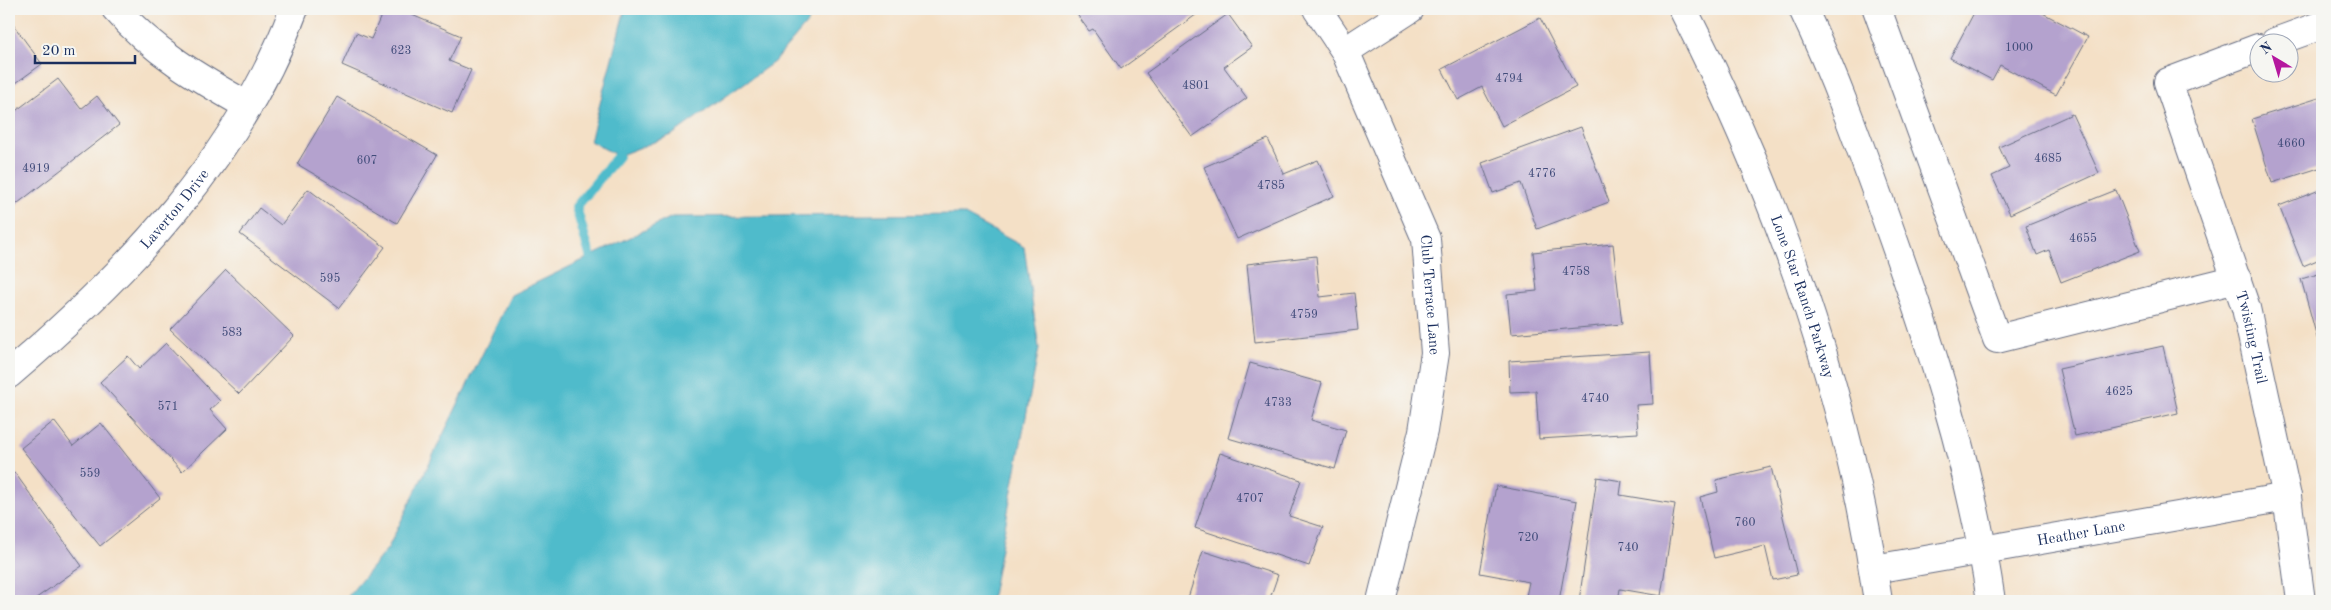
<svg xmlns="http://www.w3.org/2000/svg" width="2331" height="610" font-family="'Old Standard TT',serif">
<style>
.water{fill:#4fbbcb;stroke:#357594}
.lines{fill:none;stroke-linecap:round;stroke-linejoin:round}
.stream{stroke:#4fbbcb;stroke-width:10}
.building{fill:#b4a2ce}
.minor-casing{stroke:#676d82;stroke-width:30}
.major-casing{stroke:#676d82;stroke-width:30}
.minor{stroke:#fff;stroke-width:28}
.major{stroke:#fff;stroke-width:28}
.labels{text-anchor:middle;stroke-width:4;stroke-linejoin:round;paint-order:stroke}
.number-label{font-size:12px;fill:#414c7a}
.street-label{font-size:15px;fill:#1b2f5e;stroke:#f6f6f2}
</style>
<rect width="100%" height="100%" fill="#f6f6f2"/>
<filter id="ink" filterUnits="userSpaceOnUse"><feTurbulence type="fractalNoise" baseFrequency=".02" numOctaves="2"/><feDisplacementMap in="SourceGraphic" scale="10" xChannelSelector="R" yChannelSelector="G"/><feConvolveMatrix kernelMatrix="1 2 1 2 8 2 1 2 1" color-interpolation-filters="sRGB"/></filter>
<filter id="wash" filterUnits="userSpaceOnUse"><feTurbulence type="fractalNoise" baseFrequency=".0096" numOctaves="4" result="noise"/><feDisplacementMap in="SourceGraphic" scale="20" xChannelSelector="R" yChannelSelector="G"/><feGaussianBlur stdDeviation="1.12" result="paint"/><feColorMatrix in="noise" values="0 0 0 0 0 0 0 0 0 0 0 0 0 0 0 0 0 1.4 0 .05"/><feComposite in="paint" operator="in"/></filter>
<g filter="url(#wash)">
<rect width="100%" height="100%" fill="#f4e0c6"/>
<!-- water -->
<path class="water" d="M 625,9 L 819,9 L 774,62 L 672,135 L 618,156 L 590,141 Z
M 963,214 L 1024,247 L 1039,348 L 991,601 L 344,601 L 388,548 L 511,295 L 672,217 Z"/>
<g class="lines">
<!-- stream -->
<path class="stream" d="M 594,269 L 576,207 L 618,156"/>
</g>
<g id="blocks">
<!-- building -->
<path class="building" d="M 384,9 L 398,9 L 461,36 L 449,61 L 471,70 L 452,113 L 342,65 L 356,33 L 371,39 Z
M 1073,9 L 1204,9 L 1121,69 L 1093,29 L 1089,31 Z
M 1976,9 L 2035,9 L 2088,37 L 2056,95 L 2000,65 L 1992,80 L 1950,58 Z
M 1228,14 L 1252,47 L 1224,67 L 1247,98 L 1192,137 L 1146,73 Z
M 1540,18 L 1576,87 L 1502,126 L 1482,87 L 1458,100 L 1442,69 Z
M 9,19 L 42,64 L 9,88 Z
M 58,79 L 81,109 L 97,96 L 119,125 L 9,210 L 9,116 Z
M 337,97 L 437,155 L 397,223 L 297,164 Z
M 2322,97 L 2322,167 L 2272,183 L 2252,119 Z
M 2072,114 L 2099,173 L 2010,214 L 1992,176 L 2009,168 L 1999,147 Z
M 1581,127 L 1609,202 L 1537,229 L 1521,183 L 1493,193 L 1482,163 Z
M 1268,139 L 1284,174 L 1318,160 L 1334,196 L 1237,239 L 1204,167 Z
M 308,189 L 385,247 L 339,308 L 240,234 L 259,208 L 281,225 Z
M 2322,189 L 2322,258 L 2303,266 L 2279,206 Z
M 2116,190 L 2140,251 L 2061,282 L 2049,250 L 2037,255 L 2026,226 Z
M 1613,244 L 1622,324 L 1511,334 L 1507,294 L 1537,291 L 1533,252 Z
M 1316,256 L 1320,297 L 1354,293 L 1358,330 L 1255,342 L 1247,264 Z
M 226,270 L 294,336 L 239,394 L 170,329 Z
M 2322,273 L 2322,344 L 2319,345 L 2301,279 Z
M 166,343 L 220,401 L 210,410 L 227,429 L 182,472 L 100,382 L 128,356 L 139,369 Z
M 2163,346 L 2178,413 L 2075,436 L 2059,369 Z
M 1650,352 L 1653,404 L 1636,405 L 1638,433 L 1539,439 L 1536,391 L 1510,392 L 1509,361 Z
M 1250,363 L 1322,383 L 1311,420 L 1346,430 L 1335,469 L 1228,438 Z
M 54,421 L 73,446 L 101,423 L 160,498 L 100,546 L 21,448 Z
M 1220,453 L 1301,480 L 1289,516 L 1323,527 L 1309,566 L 1195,528 Z
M 1771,467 L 1797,575 L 1773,580 L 1765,546 L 1714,558 L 1700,497 L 1718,492 L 1716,480 Z
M 15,473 L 82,566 L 32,601 L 9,601 L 9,477 Z
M 1597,477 L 1622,481 L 1620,495 L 1675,504 L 1661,596 L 1620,589 L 1618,601 L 1579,601 Z
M 1496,486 L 1577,501 L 1559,601 L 1525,601 L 1529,582 L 1480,573 Z
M 1203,551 L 1278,575 L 1269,601 L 1187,601 Z"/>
</g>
</g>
<g filter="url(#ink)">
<use href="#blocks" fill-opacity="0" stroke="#676d82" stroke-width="1"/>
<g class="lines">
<defs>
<g id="minor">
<path d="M 116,9 C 152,51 200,79 248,106"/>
<path id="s1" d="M 1317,9 L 1345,51 L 1426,239 L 1435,353 L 1423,431 L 1381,601"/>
<path d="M 1877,9 L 1997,339 L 2237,279"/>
<path d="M 2275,42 L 2322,25"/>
<path id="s2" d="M 2258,48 L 2168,82 L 2246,308 L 2287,497 L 2301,601"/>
<path d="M 1345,51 L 1410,9"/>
<path id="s3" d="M 9,374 C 127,274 240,156 294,9"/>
<path id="s4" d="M 1874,569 L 2287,497"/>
</g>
<g id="major">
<path id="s5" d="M 1683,9 C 1777,194 1848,395 1878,601"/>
<path d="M 1803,9 C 1835,76 1860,146 1885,216 C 1930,341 1972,470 1991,601"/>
</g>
</defs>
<!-- minor casing -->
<use href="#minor" class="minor-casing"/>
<!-- major casing -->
<use href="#major" class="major-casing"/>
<!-- minor -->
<use href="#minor" class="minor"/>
<!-- major -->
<use href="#major" class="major"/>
</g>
</g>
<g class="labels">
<!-- number labels -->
<g class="number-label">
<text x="2019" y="51">1000</text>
<text x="401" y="54">623</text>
<text x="1509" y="82">4794</text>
<text x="1196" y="89">4801</text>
<text x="2291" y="147">4660</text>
<text x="2048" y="162">4685</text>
<text x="367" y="164">607</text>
<text x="36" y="172">4919</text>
<text x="1542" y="177">4776</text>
<text x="1271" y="189">4785</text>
<text x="2083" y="242">4655</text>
<text x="1576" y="275">4758</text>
<text x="330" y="282">595</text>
<text x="1304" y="318">4759</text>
<text x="232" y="336">583</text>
<text x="2119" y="395">4625</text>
<text x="1595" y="402">4740</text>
<text x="1278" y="406">4733</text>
<text x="168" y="410">571</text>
<text x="90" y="477">559</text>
<text x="1250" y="502">4707</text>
<text x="1745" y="526">760</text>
<text x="1528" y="541">720</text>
<text x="1628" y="551">740</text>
</g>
<!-- street labels -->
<g class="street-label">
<text dy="5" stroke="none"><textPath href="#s3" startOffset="234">Laverton Drive</textPath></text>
<text dy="5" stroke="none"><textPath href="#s1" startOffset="311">Club Terrace Lane</textPath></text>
<text dy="5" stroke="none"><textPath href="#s5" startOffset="312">Lone Star Ranch Parkway</textPath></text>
<text dy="5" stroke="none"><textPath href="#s2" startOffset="365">Twisting Trail</textPath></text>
<text dy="5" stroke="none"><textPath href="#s4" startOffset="210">Heather Lane</textPath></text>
</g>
</g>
<!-- margin -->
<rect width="2331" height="610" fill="none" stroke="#f6f6f2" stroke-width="30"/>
<!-- north arrow -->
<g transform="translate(2274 58) rotate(322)"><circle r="24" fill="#f6f6f2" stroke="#9ea6b7"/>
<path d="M0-4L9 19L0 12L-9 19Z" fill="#b5179e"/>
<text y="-8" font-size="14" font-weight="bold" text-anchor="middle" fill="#1b2f5e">N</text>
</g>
<!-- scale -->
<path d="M35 55v8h100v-8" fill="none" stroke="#1b2f5e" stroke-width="2.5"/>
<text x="42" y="55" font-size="15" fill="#1b2f5e" stroke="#f6f6f2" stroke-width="4" paint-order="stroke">20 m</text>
</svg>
